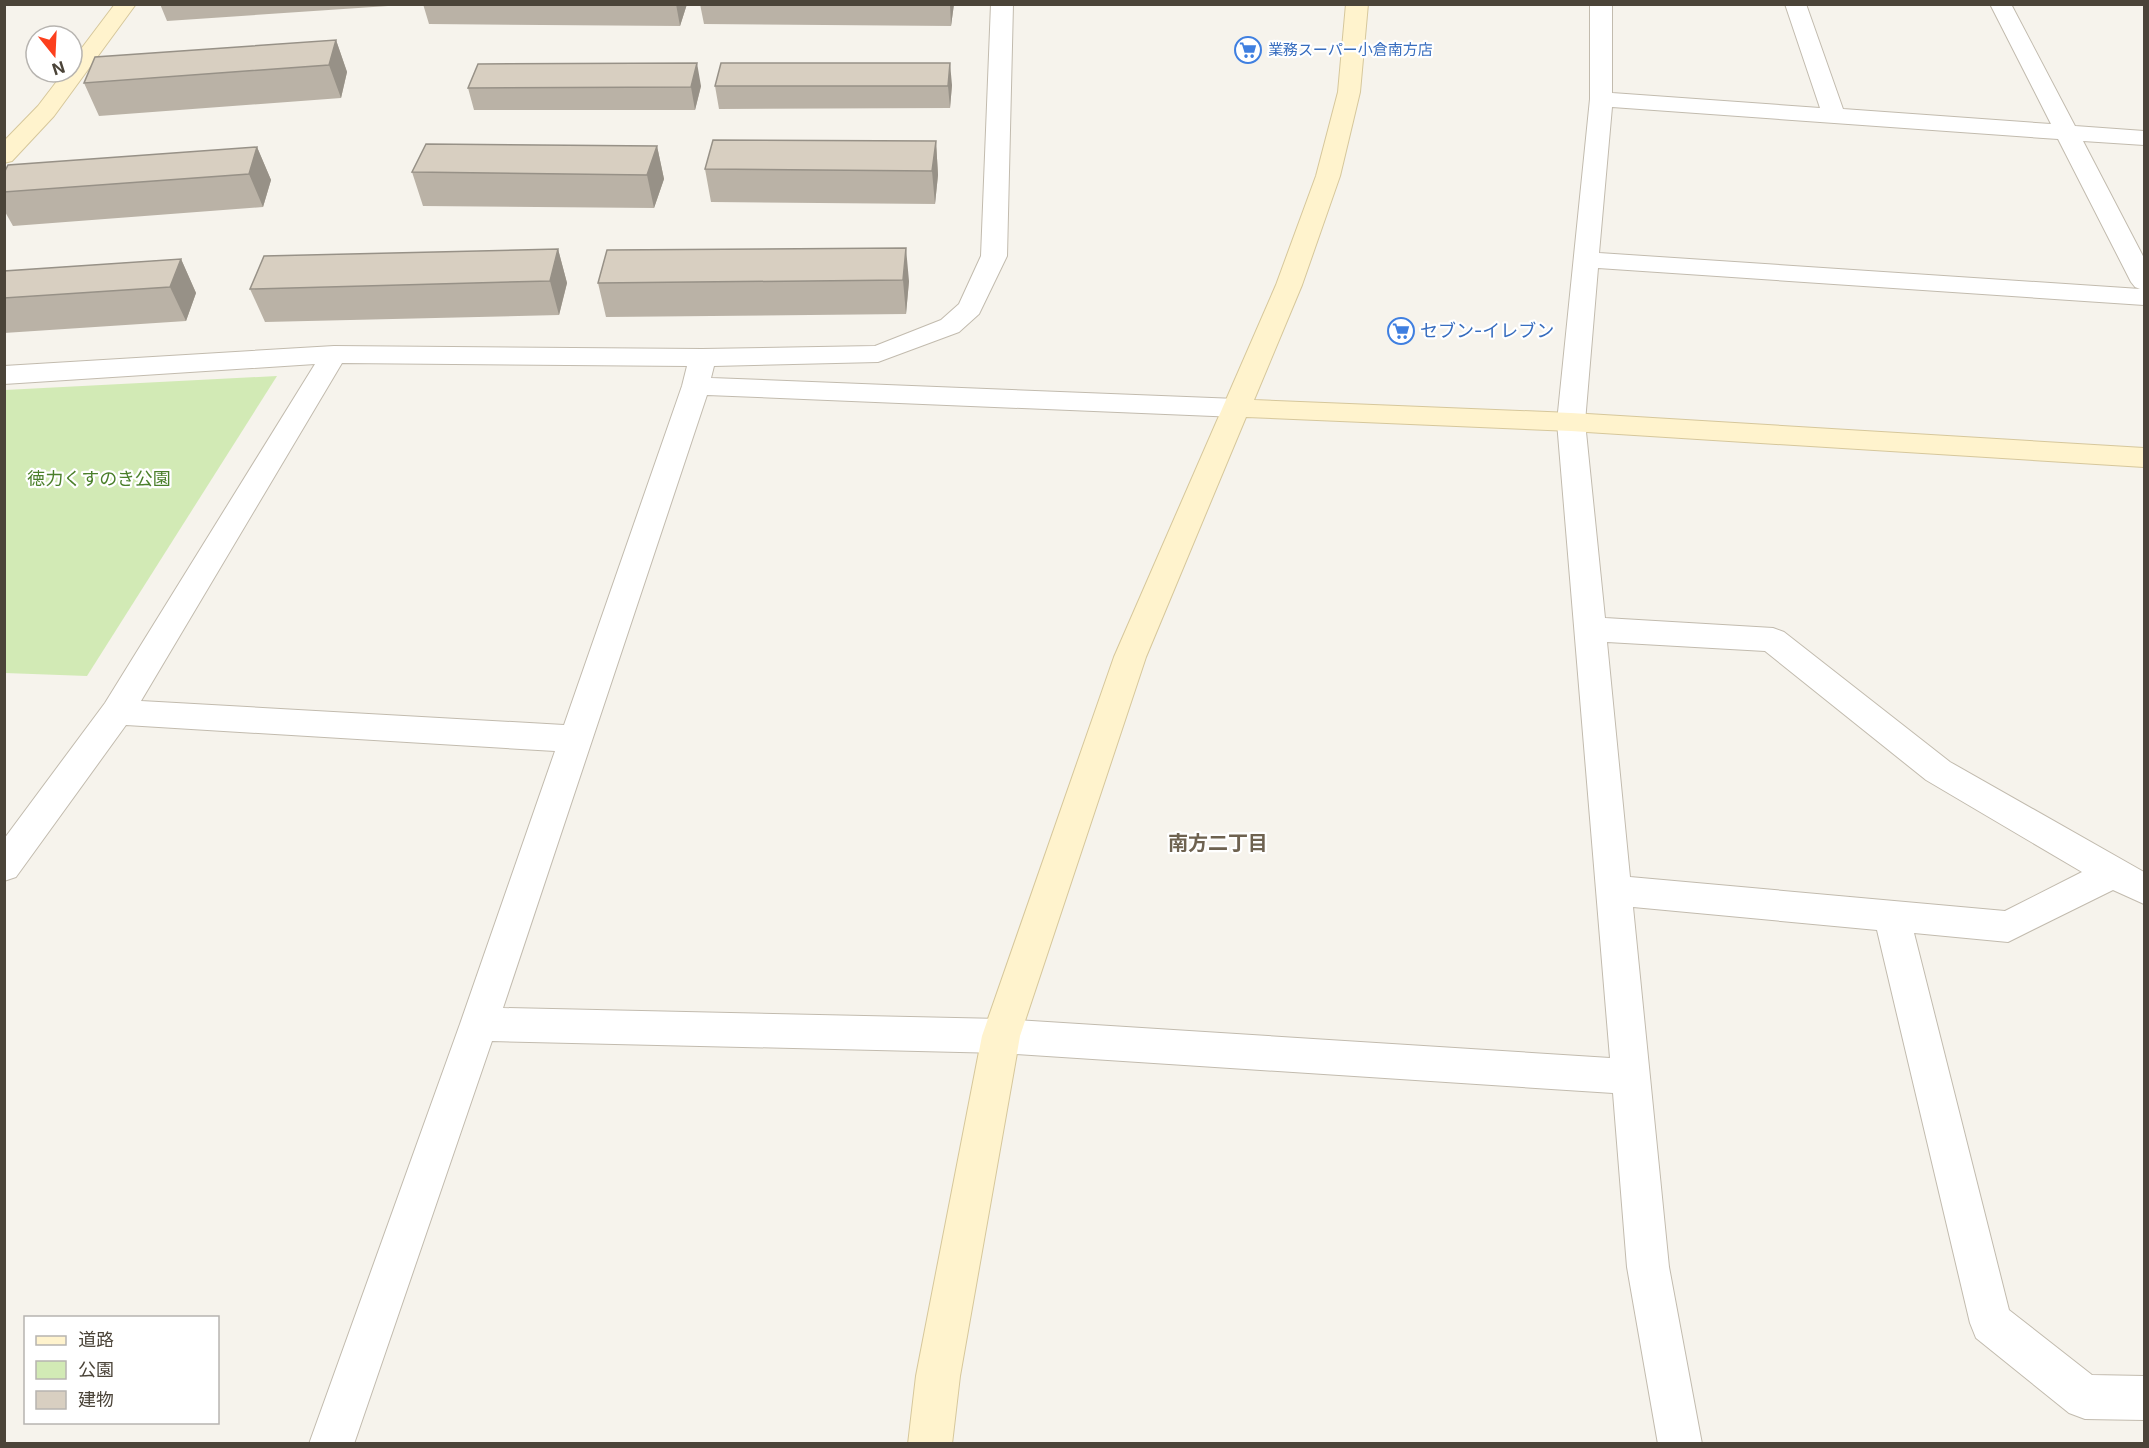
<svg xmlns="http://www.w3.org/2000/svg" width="2149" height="1448" font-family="Inter,'Noto Sans JP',sans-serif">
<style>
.green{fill:#d2eab5}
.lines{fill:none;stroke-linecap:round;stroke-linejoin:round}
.street-casing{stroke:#c2bbae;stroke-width:2}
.secondary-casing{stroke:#d6c79b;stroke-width:2}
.street{fill:#fff;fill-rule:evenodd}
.secondary{fill:#fff3cd;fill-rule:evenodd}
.wall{fill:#bab2a6}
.shaded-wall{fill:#979187}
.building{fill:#d8cfc1;stroke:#979187;stroke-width:1.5}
.labels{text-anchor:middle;stroke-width:4.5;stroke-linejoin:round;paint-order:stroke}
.far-shop-label{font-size:15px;fill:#366cbe;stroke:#fff;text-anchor:start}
.shop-label{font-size:18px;fill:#366cbe;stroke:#fff;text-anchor:start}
.park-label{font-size:18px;fill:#4a7f2a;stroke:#fff}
.neighbourhood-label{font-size:20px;font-weight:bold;fill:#6e6250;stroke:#fff}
</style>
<rect width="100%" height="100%" fill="#f6f3ec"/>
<!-- green -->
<path class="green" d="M 277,376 L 87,676 L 5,673 L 5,390 Z"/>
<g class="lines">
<defs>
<path id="street" d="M 991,4 L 1013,4 L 1007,256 L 979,314 L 959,332 L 878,362 L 714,366 L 711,378 L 1237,399 L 1247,402 L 1251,408 L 1247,414 L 1237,417 L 707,395 L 503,1008 L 1001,1019 L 1610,1058 L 1557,422 L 1590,99 L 1590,4 L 1612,4 L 1612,93 L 1820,108 L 1785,4 L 1806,4 L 1843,109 L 2051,124 L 1990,4 L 2011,4 L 2075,126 L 2144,131 L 2144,145 L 2083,141 L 2144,258 L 2144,305 L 1598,268 L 1585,422 L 1605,618 L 1773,628 L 1784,632 L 1950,762 L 2144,872 L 2144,904 L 2113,890 L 2008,942 L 1914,933 L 2009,1310 L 2092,1375 L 2144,1376 L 2144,1420 L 2085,1419 L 2069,1413 L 1976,1338 L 1970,1323 L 1877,930 L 1633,907 L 1669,1267 L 1702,1444 L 1658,1444 L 1627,1267 L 1613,1093 L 1001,1053 L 492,1041 L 354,1444 L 309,1444 L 460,1024 L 555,751 L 126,725 L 16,877 L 4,881 L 4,839 L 105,703 L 315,364 L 4,384 L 4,366 L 334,346 L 702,349 L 875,346 L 941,320 L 959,304 L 981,256 ZM 1612,107 L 2058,139 L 2131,282 L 2135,287 L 2140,289 L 1599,253 ZM 342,363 L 687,366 L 682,386 L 564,725 L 141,701 ZM 1607,642 L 1765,651 L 1926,780 L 2082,872 L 2005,911 L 1630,877 Z"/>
<path id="secondary" d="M 115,4 L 136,4 L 54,116 L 12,161 L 4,163 L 4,141 L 38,106 L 64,72 L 72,72 L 72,61 Z
M 1346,4 L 1368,4 L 1360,92 L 1340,176 L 1302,285 L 1254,400 L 1571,413 L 2144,448 L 2144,467 L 1571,431 L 1246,417 L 1146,657 L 1020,1036 L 960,1376 L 952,1444 L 908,1444 L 916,1376 L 982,1036 L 1114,657 L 1276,285 L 1316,176 L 1338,92 Z"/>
</defs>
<!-- street casing -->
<use href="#street" class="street-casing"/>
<!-- secondary casing -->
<use href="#secondary" class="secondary-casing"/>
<!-- street -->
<use href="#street" class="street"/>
<!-- secondary -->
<use href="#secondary" class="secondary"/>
</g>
<!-- wall -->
<path class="wall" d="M 160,4 L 388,4 L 388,6 L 167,21 Z
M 423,4 L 687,4 L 680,26 L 429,24 Z
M 700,4 L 954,4 L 951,26 L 704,24 Z
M 336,40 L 347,72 L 341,98 L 99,116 L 84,83 Z
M 952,85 L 950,108 L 719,109 L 715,86 Z
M 701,86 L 695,110 L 474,110 L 468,88 Z
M 936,141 L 938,175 L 935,204 L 711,202 L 705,169 Z
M 657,146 L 664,179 L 654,208 L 423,206 L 412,172 Z
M 257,147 L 271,180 L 263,207 L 13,226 L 4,210 L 4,173 Z
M 558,249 L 567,283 L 559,315 L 265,322 L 250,289 Z
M 607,250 L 909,281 L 906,314 L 606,317 L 598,283 Z
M 181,259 L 196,293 L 186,321 L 4,333 L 4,271 Z"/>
<!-- shaded-wall -->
<path class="shaded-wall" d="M 676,4 L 687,4 L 680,26 Z
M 950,4 L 954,4 L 951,26 Z
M 336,40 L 347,72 L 341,98 L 329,65 Z
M 697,63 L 701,86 L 695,110 L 691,87 Z
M 950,63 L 952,85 L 950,108 L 948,86 Z
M 936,141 L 938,175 L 935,204 L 932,171 Z
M 657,146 L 664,179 L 654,208 L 647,175 Z
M 257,147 L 271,180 L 263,207 L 249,174 Z
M 906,248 L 909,281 L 906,314 L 903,280 Z
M 558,249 L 567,283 L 559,315 L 550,281 Z
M 181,259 L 196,293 L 186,321 L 170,287 Z"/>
<!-- building -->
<path class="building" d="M 336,40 L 329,65 L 84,83 L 95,57 Z
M 697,63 L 691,87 L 468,88 L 478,64 Z
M 721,63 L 950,63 L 948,86 L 715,86 Z
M 713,140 L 936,141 L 932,171 L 705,169 Z
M 426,144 L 657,146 L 647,175 L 412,172 Z
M 257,147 L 249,174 L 4,192 L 4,173 L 8,165 Z
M 906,248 L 903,280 L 598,283 L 607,250 Z
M 558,249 L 550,281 L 250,289 L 264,256 Z
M 181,259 L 170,287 L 4,298 L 4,271 Z"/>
<!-- icons -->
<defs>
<symbol id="supermarket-ring" viewBox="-11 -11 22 22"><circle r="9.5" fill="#fff" stroke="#3f7fe0" stroke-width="1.5"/><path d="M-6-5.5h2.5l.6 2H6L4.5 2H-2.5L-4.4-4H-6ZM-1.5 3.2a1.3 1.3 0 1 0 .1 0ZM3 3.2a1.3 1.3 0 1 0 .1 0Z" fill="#3f7fe0"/></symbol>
</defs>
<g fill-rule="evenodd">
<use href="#supermarket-ring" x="1233" y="35" width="30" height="30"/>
<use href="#supermarket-ring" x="1386" y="316" width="30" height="30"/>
</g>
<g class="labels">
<!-- far-shop labels -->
<g class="far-shop-label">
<text x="1268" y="55">業務スーパー小倉南方店</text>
</g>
<!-- shop labels -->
<g class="shop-label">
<text x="1420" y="337">セブン-イレブン</text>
</g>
<!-- park labels -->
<g class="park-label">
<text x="99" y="485">徳力くすのき公園</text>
</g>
<!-- neighbourhood labels -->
<g class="neighbourhood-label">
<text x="1218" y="850">南方二丁目</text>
</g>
</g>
<!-- border -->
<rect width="2149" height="1448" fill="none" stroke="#4b4439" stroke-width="12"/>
<!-- legend -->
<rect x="24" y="1316" width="195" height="108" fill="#ffffff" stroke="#b7b4b0" stroke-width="1.5"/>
<rect x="36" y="1336" width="30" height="9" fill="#fff3cd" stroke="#b7b4b0" stroke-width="1.5"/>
<text x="78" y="1346" font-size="18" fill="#4b4439">道路</text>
<rect x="36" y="1361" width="30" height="18" fill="#d2eab5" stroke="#b7b4b0" stroke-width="1.5"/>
<text x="78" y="1376" font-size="18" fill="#4b4439">公園</text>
<rect x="36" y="1391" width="30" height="18" fill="#d8cfc1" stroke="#b7b4b0" stroke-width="1.5"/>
<text x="78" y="1406" font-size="18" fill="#4b4439">建物</text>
<!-- north arrow -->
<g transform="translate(54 54) rotate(162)"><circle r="28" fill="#ffffff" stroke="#b7b4b0" stroke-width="1.5"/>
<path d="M0-4.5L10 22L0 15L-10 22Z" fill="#fc3f1d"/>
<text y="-9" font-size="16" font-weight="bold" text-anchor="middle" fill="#4b4439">N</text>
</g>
</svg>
